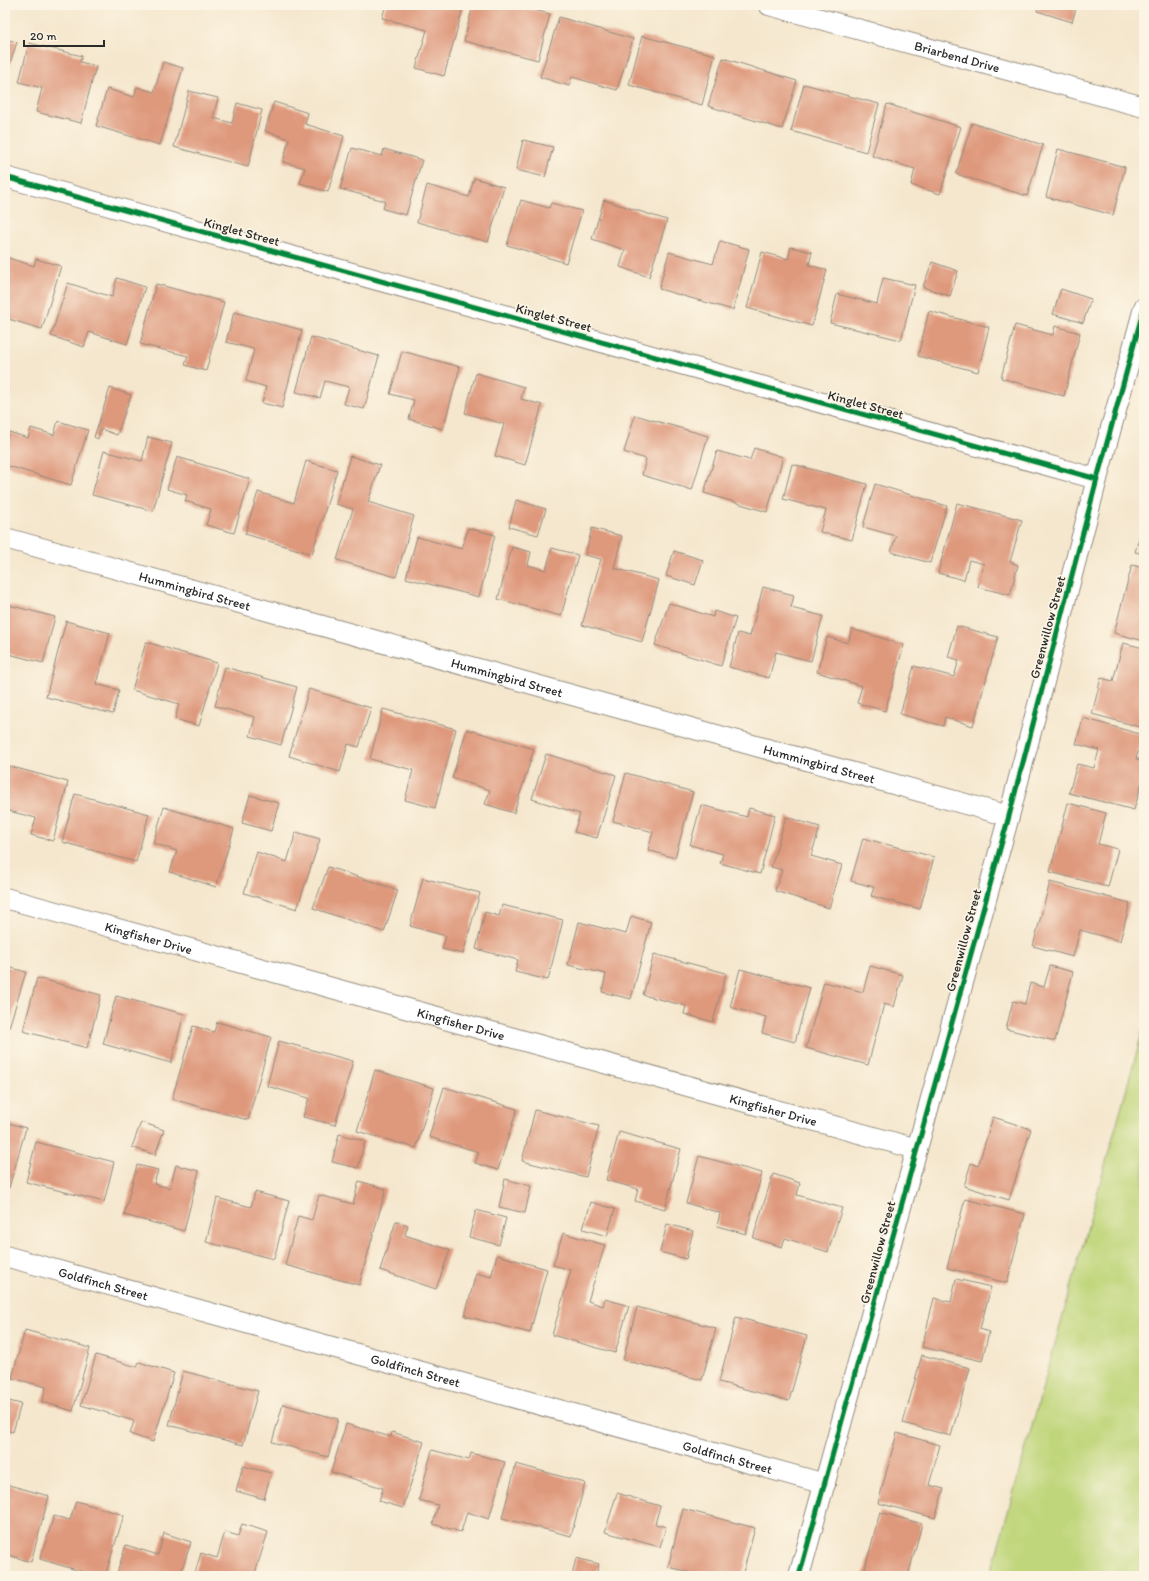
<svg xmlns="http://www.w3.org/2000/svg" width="1149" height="1581" font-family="Itim,sans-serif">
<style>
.green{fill:#bfd67a;stroke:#758052}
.building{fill:#de987b}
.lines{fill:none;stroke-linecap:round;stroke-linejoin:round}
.street-casing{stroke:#90897c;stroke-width:22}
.street{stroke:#fff;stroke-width:20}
.cycleway-casing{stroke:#fcf5e5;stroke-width:8}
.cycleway{stroke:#00873e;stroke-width:5}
.labels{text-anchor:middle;stroke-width:3.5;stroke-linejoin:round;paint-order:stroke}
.street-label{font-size:13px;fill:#2b2b2b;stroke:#fcf5e5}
</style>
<rect width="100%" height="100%" fill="#fcf5e5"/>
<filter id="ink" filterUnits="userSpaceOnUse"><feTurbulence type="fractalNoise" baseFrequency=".025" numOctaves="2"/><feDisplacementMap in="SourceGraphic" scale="8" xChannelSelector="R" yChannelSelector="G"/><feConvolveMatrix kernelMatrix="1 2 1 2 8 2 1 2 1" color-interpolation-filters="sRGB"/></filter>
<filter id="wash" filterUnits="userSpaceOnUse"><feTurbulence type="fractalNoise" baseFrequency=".012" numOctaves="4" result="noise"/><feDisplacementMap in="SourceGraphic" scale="16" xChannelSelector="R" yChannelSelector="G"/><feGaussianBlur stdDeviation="0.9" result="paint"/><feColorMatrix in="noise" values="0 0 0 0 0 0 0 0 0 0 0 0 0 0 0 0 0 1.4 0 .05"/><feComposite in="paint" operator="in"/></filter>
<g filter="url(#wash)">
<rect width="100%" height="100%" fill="#f5e7ce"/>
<!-- green -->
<path class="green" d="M 1144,1026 L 1144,1576 L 990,1576 Z"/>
<g id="blocks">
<!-- building -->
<path class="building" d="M 386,5 L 464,5 L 444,76 L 416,68 L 427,30 L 382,18 Z
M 473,5 L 515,5 L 550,14 L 538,60 L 464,41 Z
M 1038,5 L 1077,5 L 1072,22 L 1037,11 Z
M 559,17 L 633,39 L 617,90 L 572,77 L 569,86 L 540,77 Z
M 642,36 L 715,55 L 702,105 L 629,85 Z
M 5,39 L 17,42 L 5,79 Z
M 29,43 L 82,56 L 80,62 L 96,66 L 81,123 L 36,112 L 42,88 L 19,82 Z
M 723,58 L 797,81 L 782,129 L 708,106 Z
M 163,62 L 183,68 L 160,145 L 96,126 L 107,89 L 134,97 L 137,87 L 154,92 Z
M 804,84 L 879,104 L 866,152 L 791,131 Z
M 189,91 L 218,98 L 213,118 L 232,123 L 237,103 L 262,110 L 248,167 L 174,147 Z
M 274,102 L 308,113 L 305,124 L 344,136 L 328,192 L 300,183 L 305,168 L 283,162 L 289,139 L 265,131 Z
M 887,104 L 961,127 L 940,194 L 911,185 L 915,169 L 872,156 Z
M 972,123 L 1043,145 L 1027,196 L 956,174 Z
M 523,140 L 553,147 L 545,177 L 516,170 Z
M 352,148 L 382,156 L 384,149 L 422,160 L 406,215 L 383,209 L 385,201 L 340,189 Z
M 1058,149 L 1125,167 L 1113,215 L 1046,197 Z
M 474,178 L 504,187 L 488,242 L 417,222 L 427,185 L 469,197 Z
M 521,200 L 549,208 L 551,203 L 582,211 L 566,263 L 507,245 Z
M 604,200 L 667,220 L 649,277 L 620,267 L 625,250 L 592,239 Z
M 720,241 L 749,249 L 733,310 L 659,289 L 669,252 L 713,264 Z
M 791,247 L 812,252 L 809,265 L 827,270 L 812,326 L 747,308 L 762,252 L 788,259 Z
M 5,257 L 34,266 L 36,259 L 61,266 L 42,329 L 5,318 Z
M 932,262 L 958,271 L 950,296 L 923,287 Z
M 117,278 L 145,287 L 127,344 L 89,332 L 84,347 L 51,336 L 68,283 L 112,297 Z
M 883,278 L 915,285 L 901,340 L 830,323 L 837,294 L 877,304 Z
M 156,284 L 224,302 L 206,371 L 185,365 L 188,356 L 140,344 Z
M 1061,289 L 1091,299 L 1083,323 L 1053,314 Z
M 929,311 L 989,327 L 978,372 L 918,356 Z
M 234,312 L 302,330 L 282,408 L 262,403 L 266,387 L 246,381 L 254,349 L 226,342 Z
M 1015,325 L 1053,335 L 1055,326 L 1080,333 L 1064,396 L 1001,378 Z
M 311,337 L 379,356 L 364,409 L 344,404 L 349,387 L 325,381 L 320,398 L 296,392 Z
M 402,351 L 460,367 L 443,429 L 409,419 L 414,400 L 390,394 Z
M 476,373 L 524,387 L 521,399 L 542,405 L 525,465 L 495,456 L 504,424 L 465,413 Z
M 5,384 L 8,385 L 6,396 L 5,396 Z
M 110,388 L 131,395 L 117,435 L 101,429 L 98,439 L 94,437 Z
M 635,415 L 708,436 L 692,490 L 642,475 L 646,459 L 624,452 Z
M 58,421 L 88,430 L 71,485 L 5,465 L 5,445 L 9,432 L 28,438 L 31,428 L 54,435 Z
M 148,437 L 172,443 L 153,511 L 92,495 L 104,451 L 142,461 Z
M 754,448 L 783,457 L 767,512 L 704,493 L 717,451 L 750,460 Z
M 350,456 L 380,465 L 368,502 L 414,516 L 396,577 L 337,560 L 353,509 L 336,504 Z
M 177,457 L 250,479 L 234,533 L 206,525 L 211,509 L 185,501 L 187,495 L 167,489 Z
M 306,461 L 337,470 L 312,554 L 245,534 L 258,492 L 294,503 Z
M 792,464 L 867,484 L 852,540 L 820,532 L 826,510 L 783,499 Z
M 875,484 L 947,506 L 930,563 L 891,552 L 896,536 L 863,527 Z
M 516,500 L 546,509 L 538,535 L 509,527 Z
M 957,503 L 1022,520 L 1010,562 L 1018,565 L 1010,595 L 978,587 L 984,564 L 969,560 L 964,580 L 938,573 Z
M 1144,521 L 1144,554 L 1135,552 Z
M 468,528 L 495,535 L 479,597 L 406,578 L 417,537 L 462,549 Z
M 592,528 L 622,536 L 614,568 L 659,580 L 642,642 L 582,625 L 601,559 L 585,555 Z
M 512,547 L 531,552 L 528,565 L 546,570 L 552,548 L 578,555 L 561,616 L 498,599 Z
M 674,551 L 703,560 L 695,585 L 666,576 Z
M 1132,565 L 1144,568 L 1144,641 L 1114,633 Z
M 763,587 L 794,595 L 791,608 L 823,616 L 811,661 L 776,652 L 769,678 L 729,667 L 738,633 L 750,636 Z
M 669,603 L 713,617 L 714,611 L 736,618 L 721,666 L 655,645 Z
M 5,604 L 55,617 L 43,663 L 5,653 Z
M 66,621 L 110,633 L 96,684 L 119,690 L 113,714 L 46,697 Z
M 957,626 L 998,637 L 973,726 L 945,717 L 943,726 L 900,714 L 914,666 L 954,677 L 959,660 L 948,657 Z
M 852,629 L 904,645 L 885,711 L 857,703 L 862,686 L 817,672 L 827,637 L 848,643 Z
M 146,642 L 217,663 L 199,726 L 175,719 L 179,704 L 132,690 Z
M 1123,643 L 1144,648 L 1144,728 L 1092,714 L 1101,678 L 1113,681 Z
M 225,667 L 297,687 L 281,745 L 250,736 L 255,717 L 215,706 Z
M 309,689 L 371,708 L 359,747 L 348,744 L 340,772 L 289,756 Z
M 383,709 L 456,729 L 435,808 L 405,800 L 413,770 L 370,759 Z
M 1083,718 L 1143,735 L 1136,759 L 1144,760 L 1144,775 L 1134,810 L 1069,793 L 1077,764 L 1094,768 L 1099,750 L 1076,744 Z
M 467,729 L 534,749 L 514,813 L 485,804 L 490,790 L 452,778 Z
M 546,754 L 616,775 L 597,838 L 574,832 L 580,814 L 532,799 Z
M 5,765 L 68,782 L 53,841 L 31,835 L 36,818 L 5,810 Z
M 626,773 L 693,792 L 675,858 L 648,850 L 653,832 L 613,821 Z
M 75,794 L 149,814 L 136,862 L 62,842 Z
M 250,795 L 279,803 L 271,831 L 242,823 Z
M 1068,803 L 1106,813 L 1098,844 L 1118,849 L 1108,887 L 1050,872 Z
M 701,805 L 747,817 L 749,808 L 775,815 L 760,874 L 720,863 L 723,854 L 690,845 Z
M 164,807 L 234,829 L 216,887 L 170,872 L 177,851 L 153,843 Z
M 786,817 L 820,827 L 811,856 L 842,865 L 829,908 L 775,891 L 782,870 L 771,867 Z
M 296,832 L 320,839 L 297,909 L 244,893 L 257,852 L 287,862 Z
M 863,838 L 934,857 L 920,909 L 871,896 L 874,887 L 851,881 Z
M 328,867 L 398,890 L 384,932 L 313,908 Z
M 423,878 L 480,893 L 463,954 L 442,949 L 446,936 L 410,926 Z
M 1050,882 L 1130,903 L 1120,941 L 1080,930 L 1073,957 L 1033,946 Z
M 502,905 L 563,920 L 548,980 L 515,972 L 518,960 L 476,949 L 485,912 L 499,916 Z
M 631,916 L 651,922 L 631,999 L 602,992 L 606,974 L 568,965 L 579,922 L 626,934 Z
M 654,954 L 726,973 L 713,1022 L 684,1014 L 686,1006 L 643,995 Z
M 5,966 L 26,972 L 6,1037 L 5,1036 Z
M 870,966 L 903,975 L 894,1007 L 884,1004 L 868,1065 L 806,1048 L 824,982 L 863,992 Z
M 1050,966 L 1073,972 L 1055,1041 L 1006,1029 L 1013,1001 L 1025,1004 L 1030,983 L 1044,987 Z
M 740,969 L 810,988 L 795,1042 L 762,1033 L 766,1017 L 730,1007 Z
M 37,978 L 101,995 L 87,1048 L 23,1031 Z
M 116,996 L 184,1014 L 171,1063 L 103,1044 Z
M 217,1022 L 271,1037 L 248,1120 L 172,1099 L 193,1026 L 214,1032 Z
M 279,1041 L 353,1061 L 335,1125 L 303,1117 L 309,1098 L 267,1086 Z
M 375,1070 L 434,1088 L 416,1148 L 357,1131 Z
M 444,1087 L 517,1109 L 498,1170 L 475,1163 L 479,1152 L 429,1137 Z
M 535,1110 L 599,1126 L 586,1177 L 522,1161 Z
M 993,1117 L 1031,1129 L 1009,1200 L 964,1186 L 971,1163 L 978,1166 Z
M 5,1122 L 26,1128 L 9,1188 L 5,1187 Z
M 141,1122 L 164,1130 L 155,1155 L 132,1147 Z
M 619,1132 L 681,1149 L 665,1209 L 635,1201 L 638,1189 L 606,1180 Z
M 339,1134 L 365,1141 L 358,1168 L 332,1162 Z
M 36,1142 L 114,1162 L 104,1202 L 26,1182 Z
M 699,1156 L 762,1173 L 746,1234 L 717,1226 L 720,1213 L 686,1203 Z
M 137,1165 L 158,1170 L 154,1184 L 170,1188 L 176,1165 L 199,1171 L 184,1231 L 124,1215 Z
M 773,1174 L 800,1183 L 797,1195 L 842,1208 L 828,1252 L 785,1238 L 782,1247 L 753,1238 Z
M 505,1179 L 531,1186 L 525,1213 L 499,1207 Z
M 359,1181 L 386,1189 L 359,1285 L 285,1265 L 298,1216 L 312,1220 L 319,1195 L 353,1204 Z
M 255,1192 L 289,1201 L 274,1259 L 206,1242 L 217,1198 L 251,1207 Z
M 965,1199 L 1025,1214 L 1007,1283 L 947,1268 Z
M 591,1202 L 615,1209 L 607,1236 L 583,1229 Z
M 476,1210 L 506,1218 L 499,1245 L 469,1237 Z
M 396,1221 L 408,1225 L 405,1235 L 450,1250 L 436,1289 L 380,1270 Z
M 667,1224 L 693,1231 L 686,1259 L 660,1252 Z
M 563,1233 L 605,1245 L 588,1301 L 603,1306 L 605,1299 L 629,1306 L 615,1353 L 552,1335 L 571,1270 L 553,1265 Z
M 497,1255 L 547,1269 L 530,1333 L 465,1316 L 476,1273 L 491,1277 Z
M 956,1279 L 991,1287 L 980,1329 L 989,1332 L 982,1361 L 922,1347 L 934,1298 L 951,1302 Z
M 637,1307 L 716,1328 L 702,1380 L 623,1360 Z
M 736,1317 L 807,1336 L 789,1401 L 719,1382 Z
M 25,1330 L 90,1348 L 73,1411 L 42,1402 L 46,1387 L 12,1378 Z
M 96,1355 L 137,1367 L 139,1362 L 174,1373 L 153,1442 L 130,1434 L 134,1421 L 81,1405 Z
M 922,1355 L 970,1368 L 951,1436 L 903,1423 Z
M 183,1371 L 258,1391 L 243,1445 L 169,1425 Z
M 5,1400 L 21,1404 L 13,1432 L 5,1430 Z
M 283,1404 L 338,1419 L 328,1457 L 272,1442 Z
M 346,1424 L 391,1437 L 392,1432 L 424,1442 L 403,1508 L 379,1501 L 383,1488 L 331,1472 Z
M 897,1433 L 940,1445 L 929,1485 L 944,1489 L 935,1518 L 878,1503 Z
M 432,1450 L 469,1460 L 471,1453 L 505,1462 L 489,1519 L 467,1512 L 461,1532 L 433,1524 L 438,1505 L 419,1500 Z
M 516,1464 L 585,1483 L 571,1536 L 502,1518 Z
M 243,1466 L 271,1473 L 264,1499 L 236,1491 Z
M 5,1484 L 49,1496 L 31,1562 L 5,1554 Z
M 617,1493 L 660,1506 L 655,1524 L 666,1527 L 660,1547 L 605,1532 Z
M 76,1501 L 124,1515 L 105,1576 L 96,1576 L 40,1559 L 54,1516 L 70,1520 Z
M 683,1509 L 755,1528 L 742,1576 L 704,1576 L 668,1567 Z
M 880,1512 L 922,1524 L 908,1576 L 863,1576 Z
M 242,1524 L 268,1532 L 254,1576 L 194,1576 L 201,1553 L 217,1558 L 225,1532 L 238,1536 Z
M 164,1533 L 191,1542 L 180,1576 L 116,1576 L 126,1545 L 158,1555 Z
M 576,1558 L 599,1564 L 596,1576 L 572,1576 Z"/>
</g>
</g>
<g filter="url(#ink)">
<use href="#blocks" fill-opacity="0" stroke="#90897c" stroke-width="1"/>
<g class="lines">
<defs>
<g id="street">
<path id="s1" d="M 769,5 L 1144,107"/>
<path d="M 5,177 L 1097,479"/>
<path id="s2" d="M 5,538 L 1009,816"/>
<path id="s3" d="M 5,898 L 917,1149"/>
<path id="s4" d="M 5,1256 L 825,1484"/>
<path d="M 799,1576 L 1009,816 L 1097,479 L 1144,308"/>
</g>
</defs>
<!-- street casing -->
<use href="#street" class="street-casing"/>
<!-- street -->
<use href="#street" class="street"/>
<defs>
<path id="cycleway" d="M 5,177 L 1097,479
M 799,1576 L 1009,816 L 1097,479 L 1144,308"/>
</defs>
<!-- cycleway casing -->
<use href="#cycleway" class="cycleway-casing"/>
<!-- cycleway -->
<use href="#cycleway" class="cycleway"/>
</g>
</g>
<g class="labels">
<!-- street labels -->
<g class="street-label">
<text dy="5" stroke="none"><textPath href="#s1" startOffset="195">Briarbend Drive</textPath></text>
<text transform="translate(242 231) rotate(15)" y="5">Kinglet Street</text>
<text transform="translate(554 317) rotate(15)" y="5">Kinglet Street</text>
<text transform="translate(866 404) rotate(15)" y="5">Kinglet Street</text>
<text dy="5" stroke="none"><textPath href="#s2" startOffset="197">Hummingbird Street</textPath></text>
<text transform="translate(1047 627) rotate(-75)" y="5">Greenwillow Street</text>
<text dy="5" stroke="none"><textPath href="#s2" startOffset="521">Hummingbird Street</textPath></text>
<text dy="5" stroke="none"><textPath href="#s2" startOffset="845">Hummingbird Street</textPath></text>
<text dy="5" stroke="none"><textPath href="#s3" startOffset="149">Kingfisher Drive</textPath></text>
<text transform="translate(963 940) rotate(-75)" y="5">Greenwillow Street</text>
<text dy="5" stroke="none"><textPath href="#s3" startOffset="473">Kingfisher Drive</textPath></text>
<text dy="5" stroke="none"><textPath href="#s3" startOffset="797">Kingfisher Drive</textPath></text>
<text transform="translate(877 1252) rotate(-75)" y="5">Greenwillow Street</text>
<text dy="5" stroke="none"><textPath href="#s4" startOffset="102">Goldfinch Street</textPath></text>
<text dy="5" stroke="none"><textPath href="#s4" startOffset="426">Goldfinch Street</textPath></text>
<text dy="5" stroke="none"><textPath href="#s4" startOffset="750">Goldfinch Street</textPath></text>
</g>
</g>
<!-- margin -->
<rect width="1149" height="1581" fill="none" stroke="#fcf5e5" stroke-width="20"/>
<!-- scale -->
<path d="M24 40v6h80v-6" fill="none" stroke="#2b2b2b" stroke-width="2"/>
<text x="30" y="40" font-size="12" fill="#2b2b2b" stroke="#fcf5e5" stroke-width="3" paint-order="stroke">20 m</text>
</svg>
